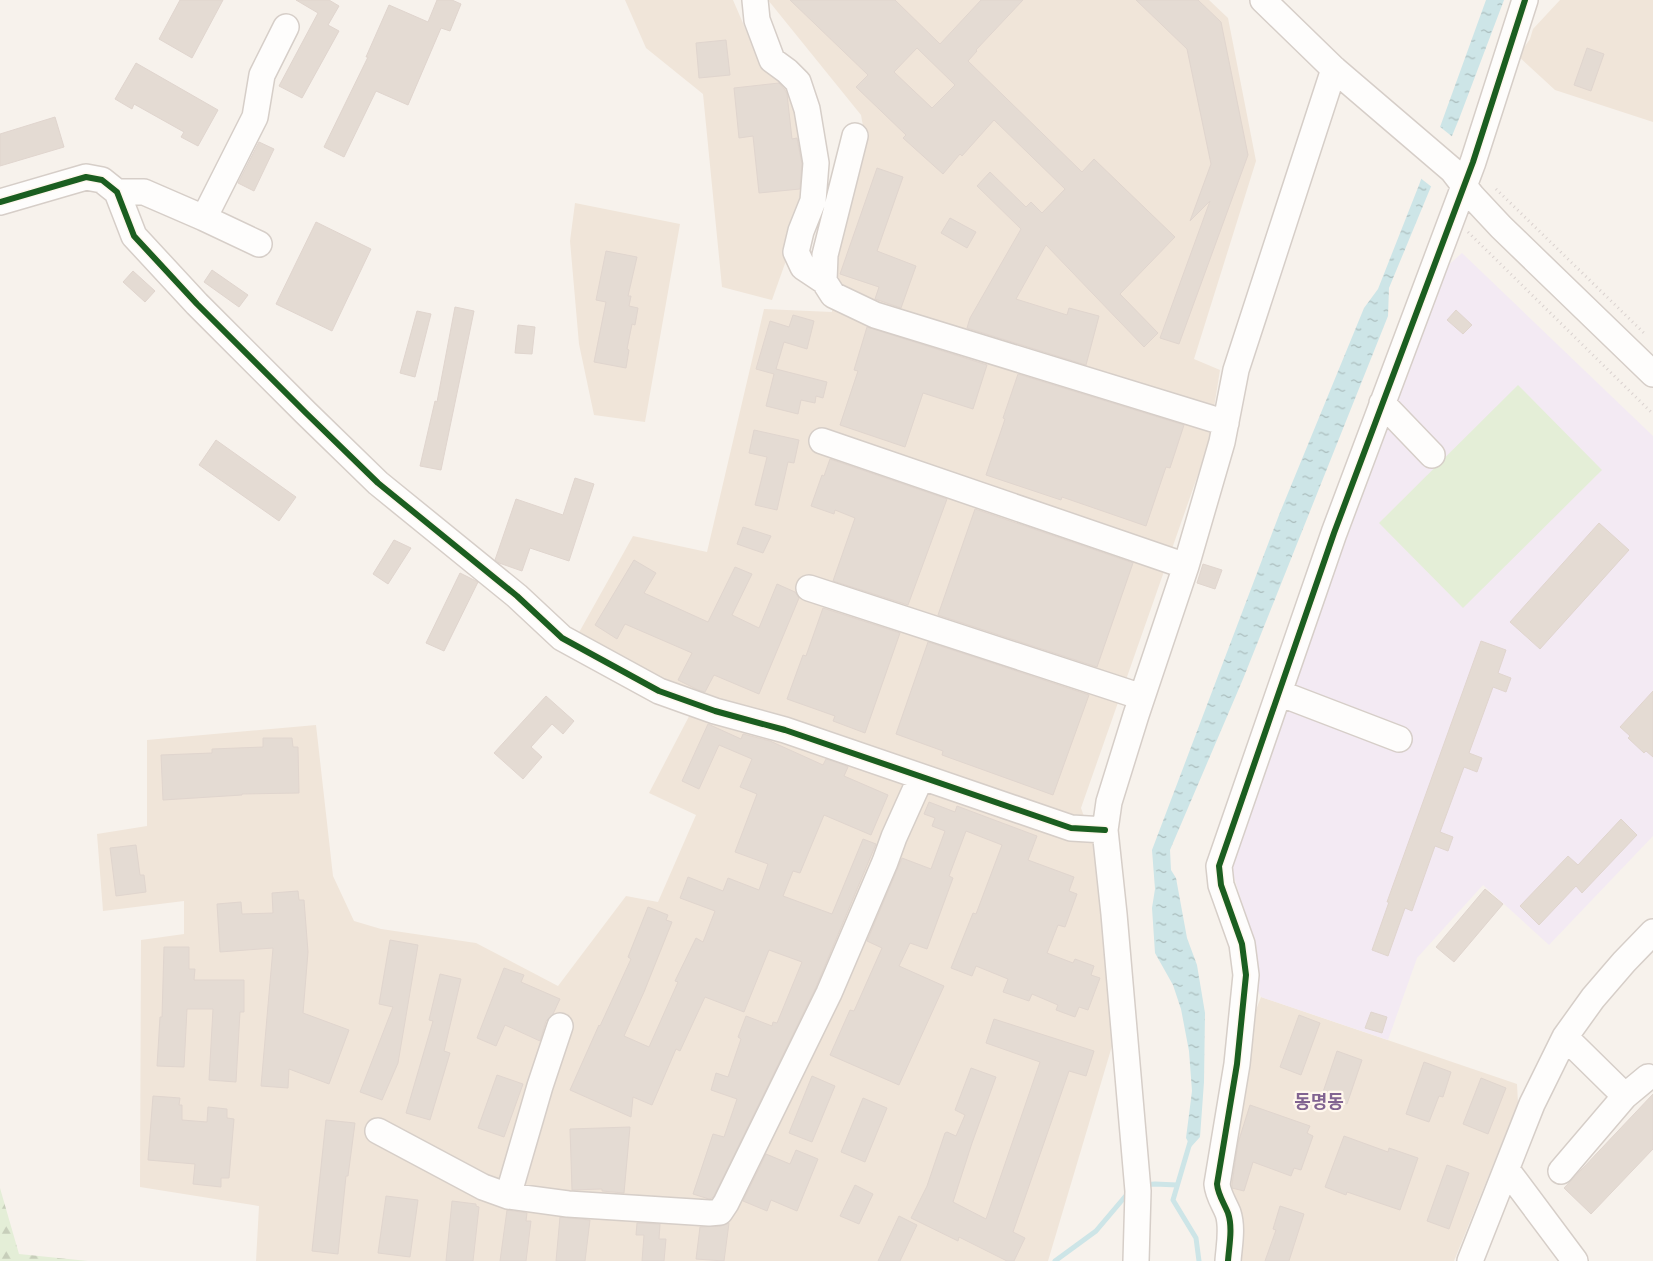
<svg xmlns="http://www.w3.org/2000/svg" width="1653" height="1261" font-family="Figtree,'Noto Sans KR',sans-serif">
<style>
.residential{fill:#f0e5d9}
.education{fill:#f3eaf3}
.forest{fill:url(#forest-firs)}
.pitch{fill:#e4eed7}
.water{fill:url(#water-ripples)}
.pier{fill:#f7f2ec}
.lines{fill:none;stroke-linecap:round;stroke-linejoin:round}
.stream{stroke:#cde5e7;stroke-width:5}
.building{fill:#e4dbd3;stroke:#e0d5ce;fill-rule:evenodd}
.minor-casing{stroke:#d6cec8;stroke-width:28}
.path{stroke:#dad2cf;stroke-width:3;stroke-dasharray:1 4;stroke-linecap:butt}
.minor{stroke:#fefdfc;stroke-width:25}
.cycleway-casing{stroke:#fff7ed;stroke-width:9}
.cycleway{stroke:#1b5e20;stroke-width:6}
.labels{text-anchor:middle;stroke-width:4.5;stroke-linejoin:round;paint-order:stroke}
.quarter-label{font-size:18px;font-weight:bold;fill:#816391;stroke:#fff7ed}
</style>
<defs>
<pattern id="forest-firs" width="22" height="20" patternUnits="userSpaceOnUse" patternTransform="scale(1.25)"><rect width="22" height="20" fill="#e4eed7"/><path d="M5 1l3.5 6h-7zM16 11l3.5 6h-7z" fill="#c7ceba"/></pattern>
<pattern id="water-ripples" width="26" height="14" patternUnits="userSpaceOnUse" patternTransform="scale(1.25)"><rect width="26" height="14" fill="#cde5e7"/><path d="M2 4q2-2 4 0t4 0M15 11q2-2 4 0t4 0" fill="none" stroke="#abbdbd"/></pattern>
</defs>
<rect width="100%" height="100%" fill="#f7f2ec"/>
<!-- residential -->
<path class="residential" d="M 625,0 L 733,0 L 755,51 L 787,77 L 806,133 L 808,199 L 772,300 L 722,287 L 703,94 L 646,48 Z
M 768,0 L 1209,0 L 1228,18 L 1256,161 L 1194,359 L 1220,370 L 1208,446 L 1081,808 L 1096,851 L 1112,1046 L 1048,1261 L 256,1261 L 259,1206 L 140,1187 L 141,940 L 184,934 L 184,901 L 103,911 L 97,834 L 147,826 L 147,740 L 316,725 L 333,876 L 354,921 L 381,929 L 476,943 L 558,986 L 626,896 L 658,902 L 696,815 L 649,793 L 697,701 L 577,636 L 633,536 L 707,552 L 764,309 L 832,312 L 834,273 L 866,143 L 861,115 Z
M 1560,0 L 1653,0 L 1653,122 L 1555,90 L 1518,56 L 1530,39 L 1533,29 Z
M 575,203 L 680,224 L 645,422 L 594,415 L 579,344 L 570,241 Z
M 1261,997 L 1517,1084 L 1518,1103 L 1454,1261 L 1234,1261 L 1228,1200 L 1249,1028 Z"/>
<!-- education -->
<path class="education" d="M 1462,253 L 1653,436 L 1653,836 L 1549,945 L 1483,885 L 1417,958 L 1388,1040 L 1261,997 L 1255,984 L 1252,947 L 1243,906 L 1230,864 L 1382,429 L 1443,270 Z"/>
<!-- forest -->
<path class="forest" d="M 0,1188 L 19,1254 L 88,1261 L 0,1261 Z"/>
<!-- pitch -->
<path class="pitch" d="M 1518,385 L 1602,470 L 1463,608 L 1379,523 Z"/>
<!-- water -->
<path class="water" d="M 1486,0 L 1504,0 L 1459,119 L 1389,288 L 1388,316 L 1243,679 L 1170,850 L 1171,870 L 1176,878 L 1187,938 L 1197,965 L 1205,1013 L 1204,1082 L 1200,1137 L 1191,1147 L 1186,1138 L 1192,1091 L 1189,1051 L 1181,1009 L 1173,985 L 1155,953 L 1152,908 L 1155,889 L 1152,850 L 1279,515 L 1364,308 L 1378,289 L 1419,185 Z"/>
<!-- pier -->
<path class="pier" d="M 1439,126 L 1454,138 L 1433,188 L 1419,177 Z"/>
<g class="lines">
<!-- stream -->
<path class="stream" d="M 1191,1139 L 1173,1200 L 1196,1238 L 1199,1261
M 1143,1185 L 1155,1184 L 1177,1185
M 1055,1261 L 1096,1231 L 1129,1192"/>
</g>
<!-- building -->
<path class="building" d="M 180,0 L 223,0 L 192,58 L 159,39 Z
M 296,0 L 329,0 L 339,6 L 328,25 L 339,31 L 302,98 L 279,86 L 318,13 Z
M 437,0 L 452,0 L 461,4 L 450,31 L 441,28 L 408,105 L 376,91 L 344,157 L 324,147 L 368,57 L 366,57 L 389,5 L 428,22 Z
M 790,0 L 895,0 L 940,44 L 981,0 L 1023,0 L 976,50 L 977,51 L 968,61 L 1082,172 L 1094,159 L 1175,237 L 1120,294 L 1158,333 L 1144,347 L 1046,245 L 1016,299 L 1067,315 L 1069,308 L 1099,316 L 1086,365 L 967,328 L 970,318 L 1021,229 L 977,186 L 990,172 L 1026,207 L 1031,202 L 1042,213 L 1065,189 L 994,120 L 962,156 L 960,154 L 943,174 L 903,138 L 906,135 L 856,87 L 868,75 ZM 917,48 L 955,85 L 932,108 L 894,72 Z
M 1136,0 L 1198,0 L 1221,22 L 1248,155 L 1179,344 L 1160,338 L 1210,201 L 1190,221 L 1211,164 L 1187,49 Z
M 726,40 L 730,75 L 699,78 L 696,43 Z
M 1587,48 L 1604,54 L 1591,91 L 1574,85 Z
M 136,63 L 218,110 L 198,146 L 181,137 L 184,132 L 134,104 L 132,109 L 115,99 Z
M 779,83 L 785,90 L 787,94 L 792,139 L 797,138 L 802,164 L 800,189 L 759,193 L 753,136 L 739,138 L 734,88 Z
M 55,117 L 64,147 L 0,166 L 0,134 Z
M 259,142 L 274,149 L 254,191 L 238,183 Z
M 877,168 L 903,177 L 877,251 L 916,266 L 901,308 L 875,299 L 879,287 L 840,274 Z
M 950,218 L 976,232 L 967,248 L 941,233 Z
M 316,222 L 371,249 L 332,331 L 276,304 Z
M 606,251 L 637,257 L 628,296 L 631,296 L 629,306 L 638,308 L 635,325 L 632,324 L 627,349 L 629,350 L 626,368 L 594,362 L 606,302 L 596,300 Z
M 212,270 L 248,295 L 239,307 L 204,282 Z
M 133,271 L 155,291 L 145,302 L 123,282 Z
M 455,307 L 474,311 L 441,470 L 420,466 L 435,401 L 437,402 Z
M 1456,310 L 1472,325 L 1463,334 L 1447,320 Z
M 417,311 L 431,314 L 415,377 L 400,373 Z
M 793,315 L 814,321 L 807,349 L 784,342 L 776,369 L 827,382 L 823,398 L 816,396 L 815,403 L 801,400 L 798,414 L 766,406 L 774,374 L 756,369 L 770,321 L 789,327 Z
M 518,325 L 535,327 L 532,354 L 515,353 Z
M 867,327 L 987,365 L 973,409 L 923,393 L 905,447 L 840,425 L 858,371 L 854,370 Z
M 1018,374 L 1184,425 L 1170,468 L 1166,467 L 1146,526 L 1062,497 L 1061,500 L 986,475 L 1005,419 L 1003,418 Z
M 754,430 L 799,440 L 794,463 L 788,462 L 777,510 L 755,505 L 767,457 L 749,453 Z
M 216,440 L 296,497 L 279,521 L 199,465 Z
M 830,459 L 947,499 L 908,605 L 833,581 L 855,518 L 835,510 L 834,514 L 811,506 L 822,475 L 824,476 Z
M 575,478 L 594,484 L 569,561 L 530,548 L 522,571 L 499,563 L 495,560 L 516,499 L 563,515 Z
M 975,509 L 1133,563 L 1097,667 L 938,615 Z
M 1599,523 L 1629,550 L 1540,649 L 1510,622 Z
M 743,527 L 771,536 L 763,553 L 737,544 Z
M 394,540 L 411,548 L 388,584 L 373,574 Z
M 634,560 L 656,573 L 644,593 L 708,622 L 735,567 L 752,574 L 732,615 L 759,628 L 777,584 L 795,592 L 799,598 L 759,694 L 714,675 L 705,692 L 698,690 L 678,680 L 692,653 L 625,624 L 617,639 L 595,625 Z
M 1203,564 L 1222,570 L 1215,589 L 1197,583 Z
M 460,573 L 478,582 L 444,651 L 426,643 Z
M 823,608 L 900,633 L 865,733 L 833,721 L 835,716 L 787,699 L 803,655 L 806,656 Z
M 1481,641 L 1506,650 L 1498,673 L 1511,678 L 1506,692 L 1493,687 L 1469,753 L 1482,758 L 1477,772 L 1464,767 L 1440,832 L 1453,837 L 1448,851 L 1435,846 L 1412,911 L 1405,908 L 1388,956 L 1372,950 L 1389,902 L 1387,902 Z
M 928,642 L 1089,695 L 1053,795 L 942,755 L 943,751 L 896,734 Z
M 1653,691 L 1653,757 L 1646,751 L 1644,753 L 1628,738 L 1630,736 L 1620,727 Z
M 546,696 L 574,721 L 563,734 L 552,724 L 531,747 L 542,757 L 523,779 L 494,753 Z
M 708,724 L 741,739 L 743,734 L 770,741 L 823,765 L 826,759 L 844,765 L 848,767 L 844,776 L 888,795 L 871,835 L 824,815 L 800,873 L 793,871 L 783,896 L 832,914 L 863,839 L 876,844 L 816,987 L 714,1196 L 712,1198 L 709,1199 L 693,1194 L 713,1134 L 724,1137 L 737,1099 L 711,1090 L 716,1073 L 728,1077 L 741,1039 L 738,1037 L 746,1016 L 772,1026 L 773,1022 L 777,1023 L 802,962 L 769,950 L 744,1012 L 705,997 L 680,1051 L 676,1049 L 652,1105 L 633,1097 L 631,1117 L 570,1090 L 599,1025 L 600,1026 L 631,959 L 628,957 L 648,907 L 668,915 L 666,920 L 672,922 L 644,992 L 624,1036 L 649,1047 L 678,982 L 675,981 L 696,938 L 703,942 L 715,911 L 680,898 L 688,877 L 723,891 L 728,878 L 759,890 L 768,864 L 735,852 L 757,794 L 740,787 L 752,759 L 719,745 L 699,789 L 682,781 Z
M 263,738 L 292,738 L 293,747 L 298,747 L 299,793 L 242,794 L 242,795 L 163,800 L 161,755 L 212,753 L 212,749 L 263,747 Z
M 929,802 L 955,812 L 957,806 L 1037,836 L 1028,860 L 1074,877 L 1069,891 L 1077,894 L 1065,927 L 1058,925 L 1047,953 L 1073,963 L 1075,959 L 1094,966 L 1091,975 L 1100,978 L 1088,1010 L 1079,1007 L 1075,1017 L 1056,1010 L 1058,1005 L 1032,994 L 1029,1001 L 1003,992 L 1008,979 L 976,966 L 972,976 L 951,968 L 973,913 L 976,914 L 1002,845 L 966,831 L 949,876 L 953,878 L 927,949 L 910,943 L 899,966 L 944,986 L 899,1085 L 830,1055 L 850,1010 L 854,1011 L 882,948 L 867,941 L 902,858 L 931,869 L 945,831 L 932,826 L 935,818 L 924,814 Z
M 1621,819 L 1637,835 L 1582,893 L 1576,886 L 1539,925 L 1520,906 L 1568,856 L 1578,865 Z
M 136,845 L 140,875 L 144,875 L 146,892 L 116,896 L 110,848 Z
M 1485,889 L 1503,904 L 1454,962 L 1436,947 Z
M 298,891 L 299,900 L 304,900 L 308,952 L 303,1013 L 349,1030 L 329,1084 L 289,1069 L 288,1088 L 261,1086 L 273,948 L 220,952 L 217,904 L 241,902 L 242,914 L 273,913 L 272,893 Z
M 390,940 L 418,945 L 398,1063 L 382,1100 L 360,1092 L 393,1007 L 379,1004 Z
M 164,947 L 189,947 L 189,969 L 195,969 L 194,980 L 244,980 L 244,1012 L 240,1012 L 236,1082 L 209,1080 L 213,1009 L 187,1009 L 184,1067 L 157,1066 L 160,1017 L 162,1017 Z
M 504,968 L 524,975 L 521,982 L 560,999 L 553,1014 L 546,1021 L 540,1041 L 505,1025 L 496,1046 L 477,1038 Z
M 440,974 L 461,979 L 444,1051 L 450,1053 L 430,1120 L 406,1113 L 433,1021 L 429,1020 Z
M 1371,1012 L 1387,1017 L 1382,1033 L 1365,1028 Z
M 1299,1015 L 1320,1023 L 1301,1075 L 1280,1067 Z
M 994,1019 L 1094,1051 L 1086,1076 L 1069,1071 L 1013,1232 L 1025,1238 L 1014,1261 L 1007,1261 L 959,1237 L 958,1241 L 911,1218 L 927,1186 L 945,1133 L 947,1132 L 956,1136 L 965,1115 L 955,1110 L 971,1068 L 996,1077 L 972,1143 L 953,1202 L 986,1219 L 1040,1062 L 986,1043 Z
M 1337,1051 L 1362,1060 L 1347,1104 L 1322,1095 Z
M 1424,1062 L 1451,1072 L 1443,1097 L 1439,1096 L 1429,1122 L 1406,1114 Z
M 497,1075 L 523,1084 L 504,1137 L 478,1128 Z
M 812,1076 L 835,1086 L 812,1142 L 789,1133 Z
M 1481,1078 L 1506,1088 L 1488,1134 L 1463,1124 Z
M 1653,1094 L 1653,1149 L 1591,1214 L 1564,1188 Z
M 153,1096 L 180,1098 L 179,1105 L 182,1105 L 182,1120 L 207,1122 L 208,1107 L 227,1109 L 227,1118 L 234,1119 L 229,1178 L 221,1178 L 221,1187 L 193,1184 L 195,1164 L 148,1160 Z
M 863,1098 L 887,1108 L 865,1162 L 841,1152 Z
M 1250,1105 L 1310,1126 L 1307,1133 L 1313,1136 L 1301,1170 L 1294,1168 L 1291,1176 L 1253,1162 L 1244,1191 L 1232,1188 L 1232,1184 L 1238,1143 Z
M 326,1120 L 355,1123 L 348,1176 L 346,1176 L 338,1254 L 312,1251 Z
M 630,1127 L 624,1193 L 602,1191 L 602,1189 L 572,1190 L 570,1129 Z
M 1344,1136 L 1388,1152 L 1389,1148 L 1418,1158 L 1400,1210 L 1347,1192 L 1346,1195 L 1325,1187 Z
M 796,1150 L 818,1159 L 797,1211 L 771,1200 L 767,1211 L 743,1201 L 766,1154 L 790,1164 Z
M 1447,1165 L 1469,1173 L 1449,1229 L 1427,1221 Z
M 855,1185 L 873,1194 L 859,1224 L 840,1216 Z
M 386,1196 L 418,1200 L 410,1257 L 378,1253 Z
M 452,1201 L 476,1204 L 476,1206 L 479,1207 L 473,1261 L 446,1261 Z
M 1280,1206 L 1304,1214 L 1289,1261 L 1265,1261 L 1276,1230 L 1273,1229 Z
M 507,1210 L 527,1213 L 526,1221 L 531,1221 L 526,1261 L 500,1261 Z
M 899,1216 L 917,1225 L 900,1261 L 878,1261 Z
M 560,1217 L 590,1220 L 585,1261 L 556,1261 Z
M 637,1223 L 660,1224 L 659,1239 L 666,1239 L 664,1261 L 642,1261 L 644,1235 L 636,1235 Z
M 729,1223 L 724,1261 L 696,1259 L 700,1227 L 721,1226 Z"/>
<g class="lines">
<defs>
<path id="minor" d="M 755,0 L 757,20 L 772,60 L 787,71 L 798,82 L 807,109 L 816,163 L 813,201 L 801,231 L 796,252 L 803,267 L 824,281
M 1263,0 L 1334,69 L 1452,170 L 1472,196 L 1501,227 L 1653,374
M 855,136 L 825,255 L 824,281 L 833,295 L 875,315 L 1226,423
M 117,192 L 144,192 L 204,218 L 255,117 L 262,75 L 286,27
M 0,202 L 86,177 L 102,180 L 117,192 L 134,236 L 197,304 L 306,413 L 378,483 L 517,596 L 562,638 L 659,691 L 715,711 L 785,730 L 1071,828 L 1105,830
M 204,218 L 259,244
M 1382,403 L 1432,455
M 822,441 L 1186,566
M 809,588 L 1142,697
M 1279,693 L 1399,739
M 1565,1037 L 1625,1096
M 378,1131 L 483,1187 L 508,1196 L 568,1204 L 709,1213 L 720,1212 L 726,1203 L 829,993 L 885,862 L 894,837 L 921,777
M 1507,1170 L 1575,1261
M 1561,1171 L 1625,1096 L 1648,1077
M 508,1196 L 540,1086 L 560,1026
M 1136,1261 L 1138,1191 L 1114,914 L 1105,830 L 1109,802 L 1136,715 L 1186,566 L 1222,442 L 1236,370 L 1334,69
M 1228,1261 C 1229,1246 1233,1228 1228,1213 C 1224,1203 1218,1195 1217,1184 L 1237,1064 L 1246,975 L 1242,944 L 1221,885 L 1219,866 L 1334,533 L 1473,162 L 1525,0
M 1470,1261 L 1532,1104 L 1565,1037 L 1593,998 L 1624,962 L 1653,932"/>
</defs>
<!-- minor casing -->
<use href="#minor" class="minor-casing"/>
<!-- path -->
<path class="path" d="M 1496,189 L 1644,333
M 1468,232 L 1653,414"/>
<!-- minor -->
<use href="#minor" class="minor"/>
<defs>
<path id="cycleway" d="M 0,202 L 86,177 L 102,180 L 117,192 L 134,236 L 197,304 L 306,413 L 378,483 L 517,596 L 562,638 L 659,691 L 715,711 L 785,730 L 1071,828 L 1105,830
M 1228,1261 C 1229,1246 1233,1228 1228,1213 C 1224,1203 1218,1195 1217,1184 L 1237,1064 L 1246,975 L 1242,944 L 1221,885 L 1219,866 L 1334,533 L 1473,162 L 1525,0"/>
</defs>
<!-- cycleway casing -->
<use href="#cycleway" class="cycleway-casing"/>
<!-- cycleway -->
<use href="#cycleway" class="cycleway"/>
</g>
<g class="labels">
<!-- quarter labels -->
<g class="quarter-label">
<text x="1319" y="1108">동명동</text>
</g>
</g>
</svg>
